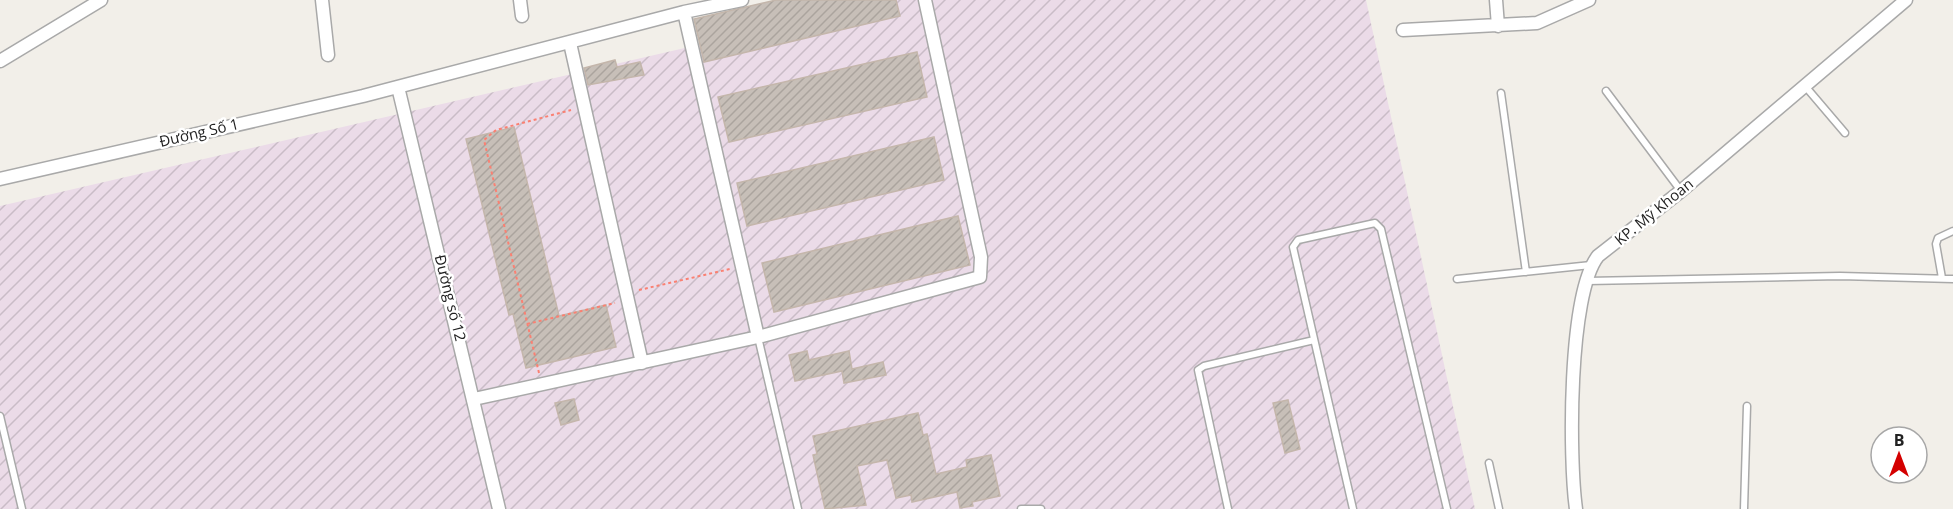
<svg xmlns="http://www.w3.org/2000/svg" width="1953" height="509" font-family="'Open Sans',sans-serif">
<style>
.industrial{fill:url(#industrial-furrows)}
.building{fill:url(#building-hatch);stroke:#c4b6ab;stroke-width:1.5}
.lines{fill:none;stroke-linecap:round;stroke-linejoin:round}
.service-casing{stroke:#a9a9a9;stroke-width:9}
.minor-casing{stroke:#a9a9a9;stroke-width:15}
.path{stroke:#fa8072;stroke-width:2;stroke-dasharray:3 3;stroke-linecap:butt}
.service{stroke:#fff;stroke-width:6}
.minor{stroke:#fff;stroke-width:12}
.labels{text-anchor:middle;stroke-width:5;stroke-linejoin:round;paint-order:stroke}
.street-label{font-size:15px;fill:#222;stroke:#fff}
</style>
<defs>
<pattern id="industrial-furrows" width="10" height="10" patternUnits="userSpaceOnUse" patternTransform="scale(1.5)"><rect width="10" height="10" fill="#ebdbe8"/><path d="M-1 1l2-2M0 10L10 0M9 11l2-2" fill="none" stroke="#c9bcc7"/></pattern>
<pattern id="building-hatch" width="6" height="6" patternUnits="userSpaceOnUse" patternTransform="scale(1.5)"><rect width="6" height="6" fill="#c7bfb8"/><path d="M-1 1l2-2M0 6l6-6M5 7l2-2" fill="none" stroke="#aba49e"/></pattern>
</defs>
<rect width="100%" height="100%" fill="#f2efe9"/>
<!-- industrial -->
<path class="industrial" d="M 893,0 L 1366,0 L 1475,509 L 0,509 L 0,206 Z"/>
<!-- building -->
<path class="building" d="M 776,0 L 896,0 L 900,16 L 704,62 L 694,19 Z
M 917,52 L 927,97 L 729,142 L 718,97 Z
M 615,60 L 617,67 L 640,62 L 644,75 L 588,85 L 584,68 Z
M 514,127 L 559,316 L 606,305 L 616,347 L 526,368 L 513,314 L 509,315 L 466,139 Z
M 934,137 L 944,180 L 747,226 L 737,183 Z
M 958,216 L 970,265 L 774,312 L 762,263 Z
M 807,351 L 809,360 L 849,351 L 852,369 L 883,362 L 886,375 L 844,383 L 842,371 L 795,381 L 789,355 Z
M 574,399 L 579,420 L 561,425 L 555,403 Z
M 1288,400 L 1300,449 L 1285,453 L 1273,403 Z
M 918,413 L 923,435 L 927,434 L 936,474 L 967,467 L 966,460 L 991,455 L 1000,496 L 972,502 L 973,506 L 960,508 L 957,492 L 912,502 L 911,495 L 896,498 L 887,460 L 857,466 L 866,505 L 825,509 L 813,455 L 817,454 L 813,436 Z"/>
<g class="lines">
<defs>
<path id="service" d="M 1805,86 L 1845,133
M 1606,91 L 1681,191
M 1501,93 L 1526,272
M 1942,278 L 1936,244 L 1938,238 L 1953,231
M 1457,279 L 1591,265
M 1587,281 L 1840,276 L 1953,279
M 758,337 L 798,509
M 0,416 L 22,509
M 1489,463 L 1499,509
M 1021,509 L 1041,509
M 1228,509 L 1198,370 L 1204,366 L 1314,340
M 1353,509 L 1293,247 L 1298,240 L 1375,223 L 1381,229 L 1447,509
M 1744,509 L 1747,406"/>
<path id="minor" d="M 322,0 L 328,55
M 520,0 L 522,16
M 1496,0 L 1498,26
M 684,12 L 758,337
M 1403,30 L 1537,23 L 1589,0
M 570,43 L 642,363
M 0,61 L 101,0
M 398,87 L 499,509
M 0,179 L 363,96 L 684,12 L 742,0
M 474,399 L 758,337 L 980,277 L 981,257 L 925,0
M 1576,509 C 1569,459 1568,294 1598,256 L 1681,191 L 1906,0"/>
</defs>
<!-- service casing -->
<use href="#service" class="service-casing"/>
<!-- minor casing -->
<use href="#minor" class="minor-casing"/>
<!-- path -->
<path class="path" d="M 639,290 L 730,269
M 527,324 L 615,303
M 539,373 L 484,140 L 496,130 L 571,110"/>
<!-- service -->
<use href="#service" class="service"/>
<!-- minor -->
<use href="#minor" class="minor"/>
</g>
<g class="labels">
<!-- street labels -->
<g class="street-label">
<text transform="translate(199 133) rotate(-13)" y="5">Đường Số 1</text>
<text transform="translate(1654 212) rotate(-39)" y="5">KP. Mỹ Khoan</text>
<text transform="translate(450 298) rotate(76)" y="5">Đường số 12</text>
</g>
</g>
<!-- north arrow -->
<g transform="translate(1899 455)"><circle r="28" fill="#ffffff" stroke="#a7a7a7" stroke-width="1.5"/>
<path d="M0-4.5L10 22L0 15L-10 22Z" fill="#d40000"/>
<text y="-9" font-size="16" font-weight="bold" text-anchor="middle" fill="#222222">B</text>
</g>
</svg>
